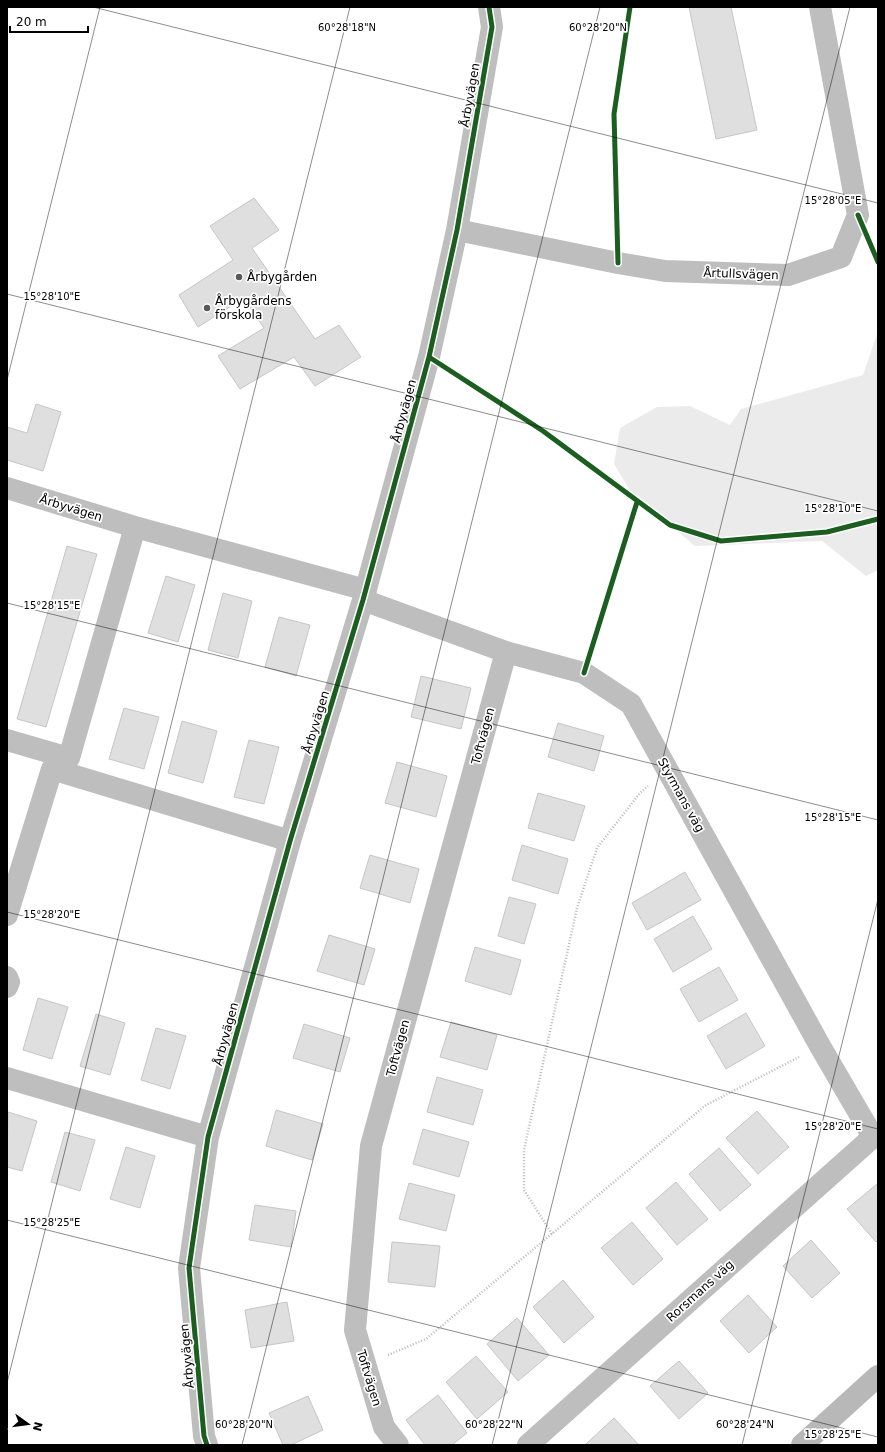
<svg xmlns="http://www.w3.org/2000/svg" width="885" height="1452" font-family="'DejaVu Sans',sans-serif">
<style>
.green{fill:#ebebeb}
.building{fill:#dfdfdf;stroke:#c6c6c6}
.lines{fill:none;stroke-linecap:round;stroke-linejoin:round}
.path{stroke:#b9b9b9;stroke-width:2.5;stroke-dasharray:1 2;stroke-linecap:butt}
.street{stroke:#bebebe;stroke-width:22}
.secondary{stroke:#b8b8b8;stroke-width:22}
.cycleway-casing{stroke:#fff;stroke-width:8}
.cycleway{stroke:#1b5e20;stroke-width:5}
.ticks{fill:none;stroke:#000;stroke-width:1;stroke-opacity:0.45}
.poi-dot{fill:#595959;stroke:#fff;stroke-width:1.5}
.labels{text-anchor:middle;stroke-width:3.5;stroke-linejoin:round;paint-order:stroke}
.street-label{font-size:12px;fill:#000;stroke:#fff}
.poi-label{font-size:12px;fill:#000;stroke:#fff;text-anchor:start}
.ticks-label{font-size:10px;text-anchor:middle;fill:#000;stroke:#fff;stroke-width:3.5;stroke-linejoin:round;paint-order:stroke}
</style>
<rect width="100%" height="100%" fill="#fff"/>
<!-- green -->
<path class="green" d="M 877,334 L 878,570 L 866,576 L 822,541 L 695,546 L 631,492 L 614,464 L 620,428 L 657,407 L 690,406 L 730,425 L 741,409 L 863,375 Z"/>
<!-- building -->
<path class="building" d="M 689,7 L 731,7 L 757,130 L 716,139 Z
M 254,198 L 279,230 L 252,248 L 315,339 L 339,325 L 361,357 L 315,386 L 294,357 L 240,389 L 218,356 L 264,328 L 244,298 L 198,327 L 179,295 L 233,260 L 210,226 Z
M 36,404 L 61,412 L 43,471 L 7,460 L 7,427 L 27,433 Z
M 67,546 L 97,554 L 46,727 L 17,719 Z
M 166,576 L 195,585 L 178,642 L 148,633 Z
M 223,593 L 252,601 L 238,658 L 208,650 Z
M 279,617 L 310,625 L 296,676 L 265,667 Z
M 421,676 L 471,688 L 461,729 L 411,717 Z
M 124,708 L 159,717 L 144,769 L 109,759 Z
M 182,721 L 217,731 L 203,783 L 168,773 Z
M 558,723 L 604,736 L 594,771 L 548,757 Z
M 249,740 L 279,747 L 264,804 L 234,797 Z
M 397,762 L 447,776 L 436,817 L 385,803 Z
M 538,793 L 585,806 L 574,841 L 528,828 Z
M 522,845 L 568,859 L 558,894 L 512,880 Z
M 370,855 L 419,869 L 410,903 L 360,888 Z
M 685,872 L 701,900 L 647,930 L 632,903 Z
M 509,897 L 536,904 L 524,944 L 498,936 Z
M 693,916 L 712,949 L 673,972 L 654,939 Z
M 329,935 L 375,949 L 364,985 L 317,971 Z
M 475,947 L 521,960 L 511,995 L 465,981 Z
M 719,967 L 738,1000 L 699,1022 L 680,989 Z
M 38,998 L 68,1007 L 52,1059 L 23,1050 Z
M 746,1013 L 765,1046 L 726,1069 L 707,1036 Z
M 96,1014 L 125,1023 L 110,1075 L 80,1066 Z
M 451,1022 L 497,1035 L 487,1070 L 440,1057 Z
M 304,1024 L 350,1038 L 340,1072 L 293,1058 Z
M 156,1028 L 186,1036 L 170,1089 L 141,1080 Z
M 437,1077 L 483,1090 L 473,1125 L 427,1112 Z
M 276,1110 L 323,1124 L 312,1160 L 266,1146 Z
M 757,1111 L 789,1147 L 758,1174 L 726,1138 Z
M 8,1112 L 37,1121 L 22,1171 L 7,1167 Z
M 423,1129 L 469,1142 L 459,1177 L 413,1164 Z
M 65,1132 L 95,1140 L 80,1191 L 51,1182 Z
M 126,1147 L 155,1156 L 140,1208 L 110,1199 Z
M 719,1148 L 751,1185 L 720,1211 L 689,1174 Z
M 676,1182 L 708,1219 L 677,1245 L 646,1208 Z
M 409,1183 L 455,1195 L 446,1231 L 399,1219 Z
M 877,1184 L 878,1185 L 878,1240 L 876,1242 L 847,1209 Z
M 255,1205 L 296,1211 L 291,1247 L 249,1240 Z
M 632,1222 L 663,1259 L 633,1285 L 601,1248 Z
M 811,1240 L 840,1273 L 812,1298 L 783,1266 Z
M 392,1242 L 440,1246 L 435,1287 L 388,1282 Z
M 563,1280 L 594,1317 L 564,1343 L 533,1307 Z
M 748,1295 L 777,1327 L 749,1353 L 720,1321 Z
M 287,1302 L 294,1341 L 251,1348 L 245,1310 Z
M 517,1318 L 549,1355 L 518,1381 L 487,1344 Z
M 476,1356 L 508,1392 L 477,1419 L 446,1382 Z
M 679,1361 L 708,1393 L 679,1419 L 650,1386 Z
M 438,1395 L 467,1433 L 452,1445 L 425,1445 L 406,1420 Z
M 308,1396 L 323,1430 L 291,1445 L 283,1445 L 269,1413 Z
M 614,1418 L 639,1445 L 587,1445 L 586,1444 Z"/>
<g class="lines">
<!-- path -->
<path class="path" d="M 552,1234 L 524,1190 L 524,1150 L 577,908 L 597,848 L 640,793 L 648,786
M 388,1355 L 426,1339 L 706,1105 L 799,1057"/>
<!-- street -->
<path class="street" d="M 457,230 L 618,263 L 665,271 L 788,275 L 841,257 L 858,215 L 820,7
M 7,488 L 135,527 L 366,590
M 363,600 L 506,652 L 584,673 L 631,704 L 820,1046 L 873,1137 L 528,1445
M 7,740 L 69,758 L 135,527
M 7,915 L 52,769 L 290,841
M 7,977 L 9,982 L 7,987
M 7,1078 L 208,1137
M 207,1445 L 204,1436 L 189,1268 L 208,1137 L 290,841 L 363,600 L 429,357 L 457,230 L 492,27 L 489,7
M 398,1445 L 384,1427 L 355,1330 L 371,1146 L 506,652"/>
<!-- secondary -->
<path class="secondary" d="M 802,1445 L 878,1376"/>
<defs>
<path id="cycleway" d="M 858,215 L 878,262
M 618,263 L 614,114 L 630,7
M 429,357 L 543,431 L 670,525 L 721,541 L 827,532 L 878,519
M 584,673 L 637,502
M 207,1445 L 204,1436 L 189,1268 L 208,1137 L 290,841 L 363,600 L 429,357 L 457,230 L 492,27 L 489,7"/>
</defs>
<!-- cycleway casing -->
<use href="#cycleway" class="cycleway-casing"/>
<!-- cycleway -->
<use href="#cycleway" class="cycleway"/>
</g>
<!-- ticks -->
<path class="ticks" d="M 93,7 L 878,203M 7,294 L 878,511M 7,380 L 100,7M 7,603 L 878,820M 7,912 L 878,1129M 7,1220 L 878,1437M 7,1383 L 350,7M 242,1445 L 600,7M 492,1445 L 850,7M 742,1445 L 878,899"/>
<!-- markers -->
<g class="poi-dot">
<circle cx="239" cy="277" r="4"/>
<circle cx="207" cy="308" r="4"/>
</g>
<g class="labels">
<!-- street labels -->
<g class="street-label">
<text transform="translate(470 95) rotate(-80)" y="4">Årbyvägen</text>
<text transform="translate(741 274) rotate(2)" y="4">Årtullsvägen</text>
<text transform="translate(404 411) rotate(-75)" y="4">Årbyvägen</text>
<text transform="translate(71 508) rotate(17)" y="4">Årbyvägen</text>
<text transform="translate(316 722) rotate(-73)" y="4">Årbyvägen</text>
<text transform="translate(483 736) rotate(-75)" y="4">Toftvägen</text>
<text transform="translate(681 795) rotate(61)" y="4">Styrmans väg</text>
<text transform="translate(226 1034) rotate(-75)" y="4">Årbyvägen</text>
<text transform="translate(398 1048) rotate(-75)" y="4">Toftvägen</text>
<text transform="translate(700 1291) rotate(-42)" y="4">Rorsmans väg</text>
<text transform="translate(187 1356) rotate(-95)" y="4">Årbyvägen</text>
<text transform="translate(369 1378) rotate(73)" y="4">Toftvägen</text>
</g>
<!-- poi labels -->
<g class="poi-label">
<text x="247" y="281">Årbygården</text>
<text x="215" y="305">Årbygårdens<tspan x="215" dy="14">förskola</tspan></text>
</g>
</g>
<g class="ticks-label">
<text x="347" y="31">60°28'18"N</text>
<text x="598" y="31">60°28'20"N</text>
<text x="833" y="204">15°28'05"E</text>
<text x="52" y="300">15°28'10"E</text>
<text x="833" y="512">15°28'10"E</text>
<text x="52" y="609">15°28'15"E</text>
<text x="833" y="821">15°28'15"E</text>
<text x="52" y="918">15°28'20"E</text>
<text x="833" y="1130">15°28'20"E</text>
<text x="52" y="1226">15°28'25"E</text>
<text x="244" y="1428">60°28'20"N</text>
<text x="494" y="1428">60°28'22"N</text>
<text x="745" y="1428">60°28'24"N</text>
<text x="833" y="1438">15°28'25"E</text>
</g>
<!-- border -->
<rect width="885" height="1452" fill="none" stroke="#000000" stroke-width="16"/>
<!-- north arrow -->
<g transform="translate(28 1424) rotate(104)" stroke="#ffffff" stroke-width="3" paint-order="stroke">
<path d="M0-3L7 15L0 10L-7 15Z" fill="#000000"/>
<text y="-6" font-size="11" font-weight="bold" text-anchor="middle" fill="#000000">N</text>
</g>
<!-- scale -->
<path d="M10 26v6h78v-6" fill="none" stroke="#000000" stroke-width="2"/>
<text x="16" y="26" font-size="12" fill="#000000" stroke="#ffffff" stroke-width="3" paint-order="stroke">20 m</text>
</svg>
